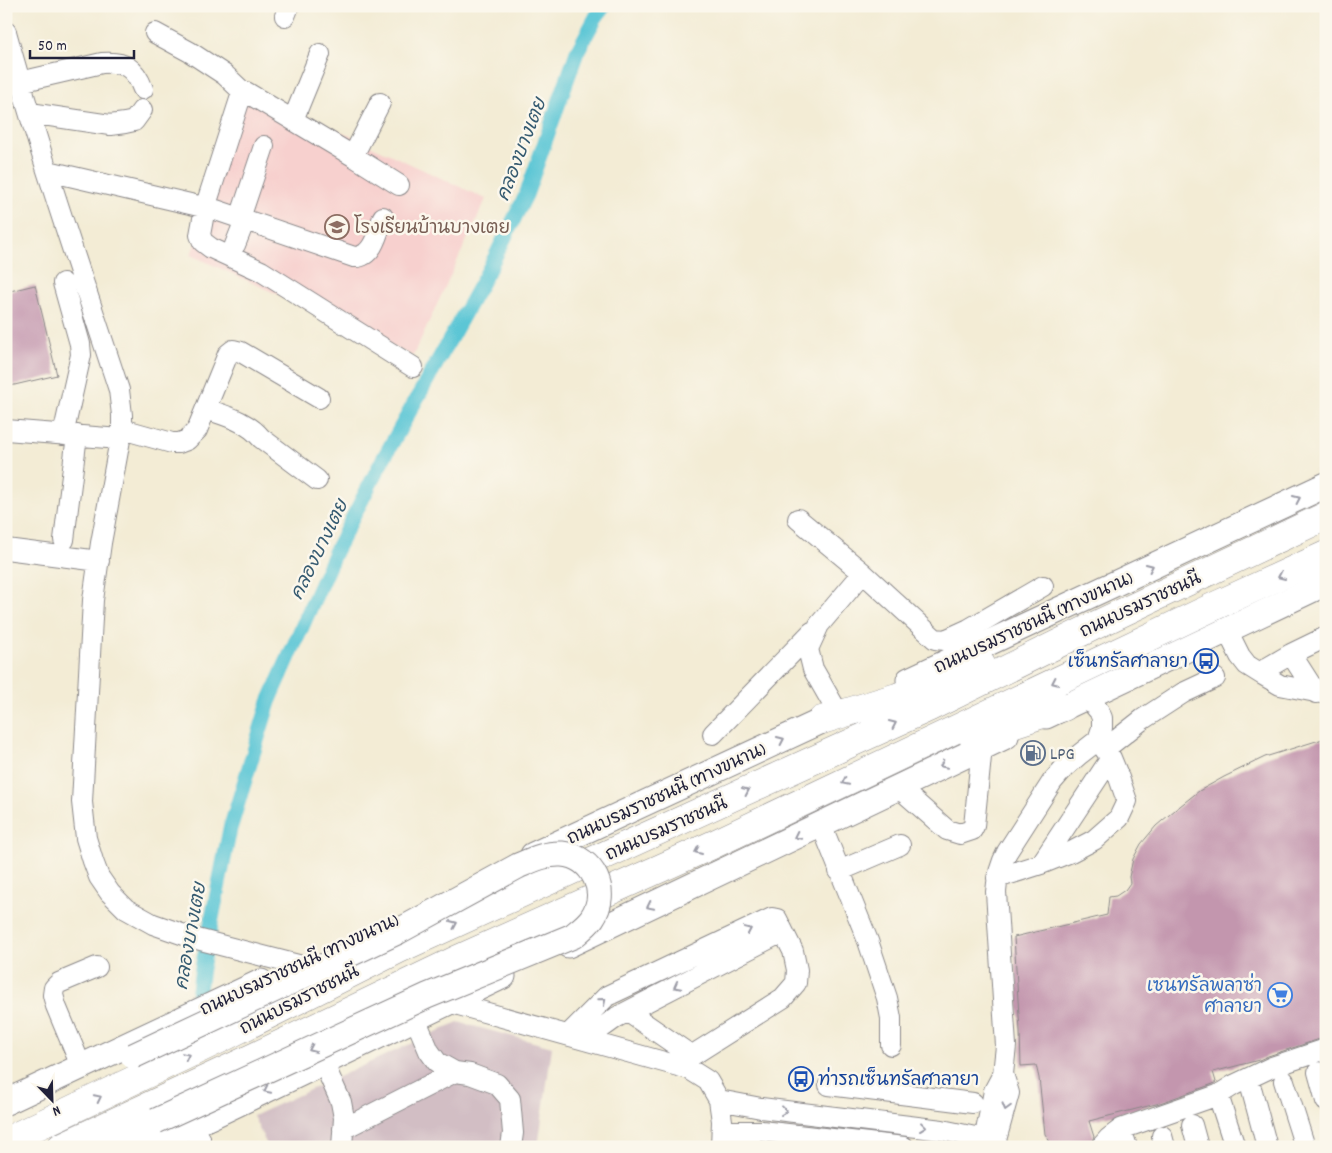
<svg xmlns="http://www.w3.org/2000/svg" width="1332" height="1153" font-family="Dekko,'Playpen Sans Thai',sans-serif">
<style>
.built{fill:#f7d0ce}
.industrial{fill:#d2bec4}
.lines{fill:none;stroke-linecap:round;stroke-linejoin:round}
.canal{stroke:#5bc6d5;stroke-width:15}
.building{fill:#c396ae}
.minor-casing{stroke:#8a8788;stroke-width:22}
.major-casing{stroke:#8a8788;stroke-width:27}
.highway-casing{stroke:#8a8788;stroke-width:29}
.minor{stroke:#fff;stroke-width:20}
.major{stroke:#fff;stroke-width:25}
.highway{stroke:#fff;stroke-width:28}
.major-bridge-casing{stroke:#8a8788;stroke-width:27;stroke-linecap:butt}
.major-bridge{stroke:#fff;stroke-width:25}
.oneway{stroke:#9c9ca7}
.labels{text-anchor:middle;stroke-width:5;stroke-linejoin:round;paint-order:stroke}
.education-label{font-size:18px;fill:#785e54;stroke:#fbf7ec;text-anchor:start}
.street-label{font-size:18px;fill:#22223b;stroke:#fbf7ec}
.transit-label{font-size:18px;fill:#164399;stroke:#fbf7ec;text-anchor:end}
.service-label{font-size:18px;fill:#4e5e75;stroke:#fbf7ec;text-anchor:start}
.shop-label{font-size:18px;fill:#366cbe;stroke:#fbf7ec;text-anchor:end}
.water-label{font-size:19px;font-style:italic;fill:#365b71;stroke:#fbf7ec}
</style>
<rect width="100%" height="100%" fill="#fbf7ec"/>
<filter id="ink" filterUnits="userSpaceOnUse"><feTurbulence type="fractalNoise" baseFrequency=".02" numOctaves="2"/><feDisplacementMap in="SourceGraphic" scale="10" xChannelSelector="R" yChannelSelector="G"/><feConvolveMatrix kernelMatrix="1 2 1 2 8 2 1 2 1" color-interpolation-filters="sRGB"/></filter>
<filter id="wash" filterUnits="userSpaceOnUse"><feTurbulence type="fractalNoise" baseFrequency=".0096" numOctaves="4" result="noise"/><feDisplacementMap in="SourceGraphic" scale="20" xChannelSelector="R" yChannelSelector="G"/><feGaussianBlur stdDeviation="1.12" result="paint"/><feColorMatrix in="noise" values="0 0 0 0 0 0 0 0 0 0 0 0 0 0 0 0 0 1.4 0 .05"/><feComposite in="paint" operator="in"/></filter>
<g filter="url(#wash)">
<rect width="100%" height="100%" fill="#f3ecd5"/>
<!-- built -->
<path class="built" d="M 249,89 L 486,199 L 413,356 L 191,255 Z"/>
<!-- industrial -->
<path class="industrial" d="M 458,1022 L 552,1047 L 538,1147 L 268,1147 L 253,1116 Z"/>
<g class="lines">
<!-- canal -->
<path class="canal" d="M 195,1018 L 202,968 L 230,829 L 269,702 L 335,552 L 382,461 L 488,271 L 526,195 L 577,52 L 596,17 L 604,6"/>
</g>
<g id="blocks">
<!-- building -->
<path class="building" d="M 35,285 L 57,375 L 6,387 L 6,292 Z
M 1326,738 L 1326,1037 L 1268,1056 L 1259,1060 L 1213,1072 L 1216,1082 L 1213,1084 L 1160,1103 L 1089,1121 L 1094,1137 L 1090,1144 L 1080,1147 L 1058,1147 L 1050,1142 L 1045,1134 L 1039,1078 L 1036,1065 L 1021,1066 L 1020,1031 L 1014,937 L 1107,915 L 1109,897 L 1116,896 L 1125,890 L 1130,883 L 1129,877 L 1133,859 L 1141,844 L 1156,826 L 1175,810 L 1199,791 L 1224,777 L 1265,757 Z"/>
</g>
</g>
<g filter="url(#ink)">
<use href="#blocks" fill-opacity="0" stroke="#8a8788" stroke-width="1"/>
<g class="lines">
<defs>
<path id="minor" d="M 285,16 L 289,6
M 6,32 C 39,153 80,271 119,390 L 122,415 L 122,429 L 101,543 L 93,600 L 82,802 L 86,838 L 93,861 L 99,877 L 110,893 L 126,909 L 153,924 L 193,938 L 298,965
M 155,33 L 190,52 L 225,75 L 244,93
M 20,82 L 102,63 C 125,61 135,68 143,89
M 30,113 L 110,125 L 125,123 L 134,121 L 142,110
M 293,120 L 320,54
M 353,156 L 380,103
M 48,171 L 216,210 L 354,257 C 373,258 378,232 383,217
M 399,185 L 353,156 L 246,92 L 243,94 L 241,96 L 205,208 L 200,235 L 203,242 L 211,248 L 261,271 L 413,367
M 240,218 L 264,146
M 235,245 L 245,220
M 206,409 C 226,416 247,421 261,438 L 317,480
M 122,429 L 172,443 L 179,443 L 187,440 L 197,430 L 228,354 L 233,350 L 241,352 L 319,398
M 6,430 L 120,439
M 63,435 L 81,355 L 80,344 L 63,283
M 798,519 L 863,573 L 819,625 L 808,649 L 813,669 L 838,713
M 64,540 L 77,435
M 6,549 L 99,561
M 863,573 L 935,639 L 945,640 L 969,629 L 1043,586
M 1227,630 L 1240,656 L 1247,665 L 1263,675
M 1326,637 L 1291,654 L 1267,668 L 1263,675 L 1280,685 L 1326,694
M 1291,654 L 1316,693
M 713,734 L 812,632
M 1105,749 L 1143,719 L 1183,693 L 1215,678
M 898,787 L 947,830 L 960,834 L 972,830 L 974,826 L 982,747
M 821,824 L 868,941 L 887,998 L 891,1018 L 891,1045
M 1041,864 L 1111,758
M 839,871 L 900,845
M 997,878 L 1041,864 L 1071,852 L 1094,840 L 1119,818 L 1127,801 L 1118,775 L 1111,758 L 1098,740
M 448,1002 L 689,1069 L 708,1081 L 719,1100 L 722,1121 L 721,1147
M 628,1012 L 692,1056
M 415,1018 L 429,1051 L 437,1062 L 455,1072 L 470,1074 L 497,1084 L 510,1099 L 513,1133 L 511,1147
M 568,1035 L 607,996 L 772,918 L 777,919 L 793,951 L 797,970 L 796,983 L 783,998 L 677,1065
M 585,1040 L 617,1017 L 782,932
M 323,1062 L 341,1102 L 344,1118 L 342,1147
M 81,1066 L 56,1006 L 53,995 L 54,988 L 59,983 L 97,967
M 1318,1072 L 1326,1101
M 1284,1081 L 1305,1147
M 829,1085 L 973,1103
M 1252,1091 L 1267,1147
M 1218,1095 L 1235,1147
M 719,1100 L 761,1108 L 942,1130 L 980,1138 L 988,1136 L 996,1140 L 998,1147
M 1192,1125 L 1198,1147
M 343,1129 L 455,1072
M 1121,1129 L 1218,1095 L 1234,1085 L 1272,1067 L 1326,1049
M 722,1131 L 761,1131 L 904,1147
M 985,1136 L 994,1091 L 1003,1074 L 1006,1046 L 996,892 C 997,877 1000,865 1007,852 L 1052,782 L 1064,768 L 1080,754 L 1098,740 L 1102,728 L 1102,718 L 1099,711 L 1093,704 L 1082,699
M 1162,1136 L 1165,1147
M 996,1140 L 1009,1093 L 1003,1074
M 196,1147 L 200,1138
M 1101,1147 L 1109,1138 L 1121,1129 L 1127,1147"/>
<path id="major" d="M 909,680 L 1326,485
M 1046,716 L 1326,583
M 533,855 L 841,712
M 568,945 L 1006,736
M 6,1102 L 261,982
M 102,1147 L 156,1121
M 144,1147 L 212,1116 L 503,976"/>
<path id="highway" d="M 822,720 L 897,697 L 981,664
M 973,737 L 1064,707
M 6,1141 L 222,1038 L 399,949 L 930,707 L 1096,625 L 1326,516
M 61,1147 L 254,1057 L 456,960 L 710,846 L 1217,605 L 1326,555"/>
</defs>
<!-- minor casing -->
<use href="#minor" class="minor-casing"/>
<!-- major casing -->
<use href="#major" class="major-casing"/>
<!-- highway casing -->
<use href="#highway" class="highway-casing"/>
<!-- minor -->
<use href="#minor" class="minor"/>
<!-- major -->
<use href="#major" class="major"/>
<!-- highway -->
<use href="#highway" class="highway"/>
<defs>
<path id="major-bridge" d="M 133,1056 L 399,931 L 518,866 C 532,860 546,853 562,854 C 593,857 610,892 592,918 C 587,925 580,930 573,936 L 427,996 L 156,1121"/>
</defs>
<!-- major-bridge casing -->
<use href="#major-bridge" class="major-bridge-casing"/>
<!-- major-bridge -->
<use href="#major-bridge" class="major-bridge"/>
</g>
<!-- one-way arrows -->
<defs><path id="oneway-chevron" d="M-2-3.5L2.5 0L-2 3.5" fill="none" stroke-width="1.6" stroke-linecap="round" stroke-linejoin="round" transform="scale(1.25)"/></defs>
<g class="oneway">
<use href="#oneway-chevron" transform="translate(1297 499) rotate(-25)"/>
<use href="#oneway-chevron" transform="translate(1150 567) rotate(-25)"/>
<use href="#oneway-chevron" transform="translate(1281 576) rotate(155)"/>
<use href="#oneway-chevron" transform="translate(1055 682) rotate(155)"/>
<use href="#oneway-chevron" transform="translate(893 724) rotate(-25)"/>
<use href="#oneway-chevron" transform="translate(781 740) rotate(-25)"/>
<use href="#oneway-chevron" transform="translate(943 765) rotate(154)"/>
<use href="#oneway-chevron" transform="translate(845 782) rotate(154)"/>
<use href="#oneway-chevron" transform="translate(746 791) rotate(-25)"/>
<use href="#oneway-chevron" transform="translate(797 836) rotate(154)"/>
<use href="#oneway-chevron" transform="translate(698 851) rotate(156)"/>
<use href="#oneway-chevron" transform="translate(650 906) rotate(154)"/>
<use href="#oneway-chevron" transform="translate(454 924) rotate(-24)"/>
<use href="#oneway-chevron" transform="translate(748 930) rotate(-25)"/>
<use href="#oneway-chevron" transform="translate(677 986) rotate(152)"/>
<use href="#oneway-chevron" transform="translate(603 1001) rotate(-40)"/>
<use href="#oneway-chevron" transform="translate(312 1049) rotate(155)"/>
<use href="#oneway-chevron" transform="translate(186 1056) rotate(-26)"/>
<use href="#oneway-chevron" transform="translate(267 1090) rotate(154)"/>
<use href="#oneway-chevron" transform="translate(98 1098) rotate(-26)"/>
<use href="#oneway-chevron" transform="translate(1006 1107) rotate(106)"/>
<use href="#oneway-chevron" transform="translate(784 1111) rotate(7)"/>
<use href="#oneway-chevron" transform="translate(923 1127) rotate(7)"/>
</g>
</g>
<!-- icons -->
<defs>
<symbol id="school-ring" viewBox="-11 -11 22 22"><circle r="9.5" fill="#fbf7ec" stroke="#8d6e63" stroke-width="1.5"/><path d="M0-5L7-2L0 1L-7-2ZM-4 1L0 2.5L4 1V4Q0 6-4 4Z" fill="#8d6e63"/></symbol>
<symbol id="bus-ring" viewBox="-11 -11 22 22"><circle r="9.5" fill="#fbf7ec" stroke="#1a4fb4" stroke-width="1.5"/><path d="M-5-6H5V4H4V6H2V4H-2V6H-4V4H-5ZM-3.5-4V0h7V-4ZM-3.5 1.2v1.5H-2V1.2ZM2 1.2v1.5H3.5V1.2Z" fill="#1a4fb4"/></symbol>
<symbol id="fuel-ring" viewBox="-11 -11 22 22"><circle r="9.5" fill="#fbf7ec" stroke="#5c6f8a" stroke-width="1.5"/><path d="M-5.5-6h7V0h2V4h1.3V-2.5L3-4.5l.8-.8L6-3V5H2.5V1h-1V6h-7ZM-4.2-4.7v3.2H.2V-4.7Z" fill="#5c6f8a"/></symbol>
<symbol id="supermarket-ring" viewBox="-11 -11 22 22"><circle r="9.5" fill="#fbf7ec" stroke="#3f7fe0" stroke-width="1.5"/><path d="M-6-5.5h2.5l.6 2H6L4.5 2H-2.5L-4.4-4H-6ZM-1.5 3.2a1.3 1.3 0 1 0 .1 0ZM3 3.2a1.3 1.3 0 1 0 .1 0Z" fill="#3f7fe0"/></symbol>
</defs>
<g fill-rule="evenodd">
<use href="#school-ring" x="323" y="213" width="28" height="28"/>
<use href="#bus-ring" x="1192" y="647" width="28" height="28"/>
<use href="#fuel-ring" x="1019" y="739" width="28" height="28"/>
<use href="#supermarket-ring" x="1266" y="981" width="28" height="28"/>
<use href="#bus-ring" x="787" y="1065" width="28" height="28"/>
</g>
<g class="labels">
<!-- education labels -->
<g class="education-label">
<text x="354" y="233">โรงเรียนบ้านบางเตย</text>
</g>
<!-- street labels -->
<g class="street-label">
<text transform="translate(1140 604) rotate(-25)" y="6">ถนนบรมราชชนนี</text>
<text transform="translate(1033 622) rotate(-25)" y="6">ถนนบรมราชชนนี (ทางขนาน)</text>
<text transform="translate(666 793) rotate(-25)" y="6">ถนนบรมราชชนนี (ทางขนาน)</text>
<text transform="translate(666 828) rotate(-24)" y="6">ถนนบรมราชชนนี</text>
<text transform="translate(299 964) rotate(-25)" y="6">ถนนบรมราชชนนี (ทางขนาน)</text>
<text transform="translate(299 999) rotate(-27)" y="6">ถนนบรมราชชนนี</text>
</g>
<!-- transit labels -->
<g class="transit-label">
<text x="1188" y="667">เซ็นทรัลศาลายา</text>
<text x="818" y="1085" text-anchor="start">ท่ารถเซ็นทรัลศาลายา</text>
</g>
<!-- service labels -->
<g class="service-label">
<text x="1050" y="759">LPG</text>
</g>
<!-- shop labels -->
<g class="shop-label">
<text x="1262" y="991">เซนทรัลพลาซ่า<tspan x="1262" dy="21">ศาลายา</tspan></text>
</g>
<!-- water labels -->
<g class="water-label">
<text transform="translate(520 149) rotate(-69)" y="7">คลองบางเตย</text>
<text transform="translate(318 549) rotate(-64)" y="7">คลองบางเตย</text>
<text transform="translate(189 936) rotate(-80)" y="7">คลองบางเตย</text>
</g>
</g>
<!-- margin -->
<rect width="1332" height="1153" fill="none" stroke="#fbf7ec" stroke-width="25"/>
<!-- north arrow -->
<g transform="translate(52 1100) rotate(157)" stroke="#fbf7ec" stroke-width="4" paint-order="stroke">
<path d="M0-4L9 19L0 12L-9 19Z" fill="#22223b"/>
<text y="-8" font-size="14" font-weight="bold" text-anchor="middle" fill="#22223b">N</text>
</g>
<!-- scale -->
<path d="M30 50v8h104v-8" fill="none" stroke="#22223b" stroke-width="2.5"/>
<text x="38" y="50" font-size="15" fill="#22223b" stroke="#fbf7ec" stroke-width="4" paint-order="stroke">50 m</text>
</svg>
